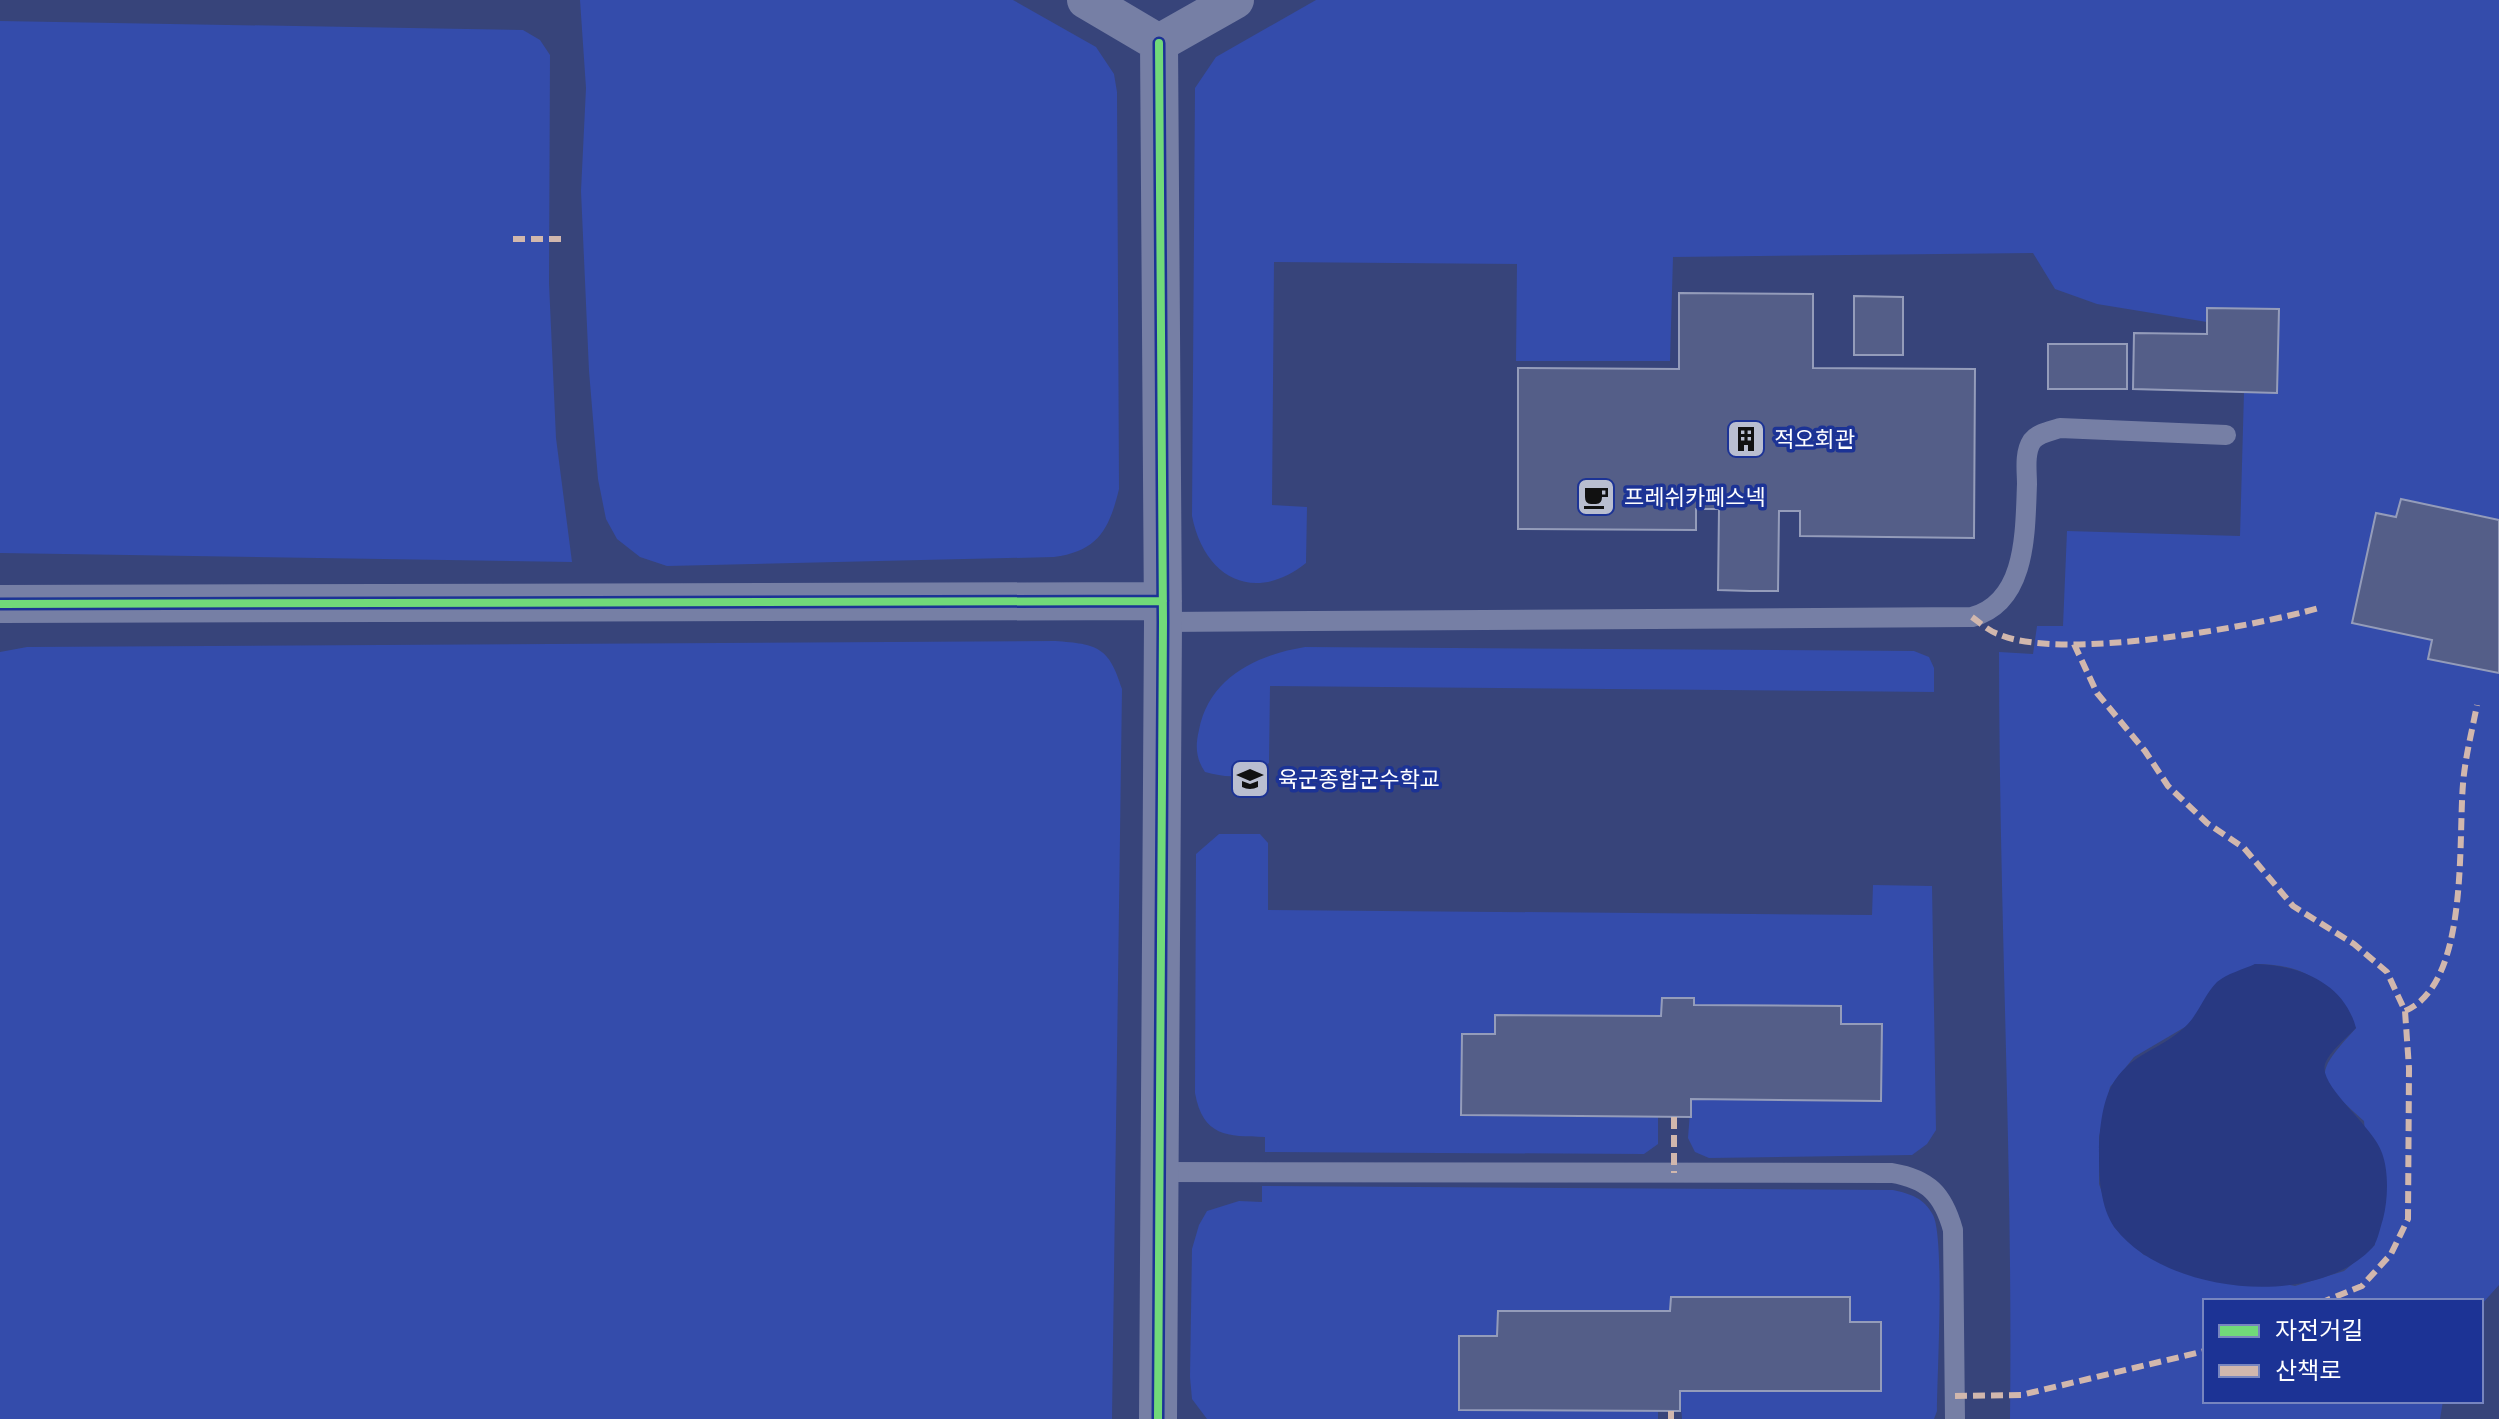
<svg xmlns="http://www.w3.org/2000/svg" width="2499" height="1419" font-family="Signika,'Noto Sans KR',sans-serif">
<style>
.green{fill:#344cab;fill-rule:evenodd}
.water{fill:#283982}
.building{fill:#545e88;stroke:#949cba;stroke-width:2}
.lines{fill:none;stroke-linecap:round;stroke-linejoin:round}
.lane{stroke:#767fa5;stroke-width:20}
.street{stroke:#767fa5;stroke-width:38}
.quiet{stroke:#d1b7ad;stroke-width:6;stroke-dasharray:12 6;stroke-linecap:butt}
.cycleway-casing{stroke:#1c3395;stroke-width:13}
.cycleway{stroke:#71d979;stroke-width:8}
.labels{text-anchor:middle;stroke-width:7;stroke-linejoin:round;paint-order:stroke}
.poi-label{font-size:22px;fill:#fff;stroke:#1c3395;text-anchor:start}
</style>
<rect width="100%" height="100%" fill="#37447a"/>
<!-- green -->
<path class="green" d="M 580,0 L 1013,0 L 1096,47 L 1114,74 L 1117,92 L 1119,489 C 1109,530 1098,551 1054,557 L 667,566 L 640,557 L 617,539 L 606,519 L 598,479 L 589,371 L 581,191 L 586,88 Z
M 1316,0 L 2499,0 L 2499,1285 L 2481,1305 L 2481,1301 L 2205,1301 L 2205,1401 L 2443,1401 L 2440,1419 L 2010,1419 C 2013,1163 1999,908 1999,652 L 2033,654 L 2037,626 L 2063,626 L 2067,531 L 2240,536 L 2244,392 L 2277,393 L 2279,309 L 2208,308 L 2207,322 L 2097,304 L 2055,289 L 2033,253 L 1673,257 L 1670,361 L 1516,361 L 1517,264 L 1274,262 L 1272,505 L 1307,507 L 1306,563 C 1253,605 1204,577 1192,516 L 1195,88 L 1216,57 ZM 2255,964 C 2314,965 2323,983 2356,1028 C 2312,1077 2315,1076 2364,1121 L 2375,1245 L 2344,1271 L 2295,1286 L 2144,1255 L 2114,1227 L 2099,1184 L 2099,1137 L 2110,1087 L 2134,1057 L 2185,1027 Z
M 0,21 L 523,30 L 540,40 L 550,55 L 549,283 L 556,438 L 572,562 L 0,553 Z
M 1055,641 C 1098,644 1109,647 1122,689 L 1112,1419 L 0,1419 L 0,652 L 27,647 Z
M 1305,647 L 1914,651 L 1929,657 L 1934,668 L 1934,692 L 1270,686 L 1269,763 C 1248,778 1230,779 1205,772 C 1196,759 1195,746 1199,730 C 1209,678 1256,655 1305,647 Z
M 1219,834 L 1260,834 L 1268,843 L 1268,910 L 1872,915 L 1873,885 L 1932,886 L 1936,1130 L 1927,1144 L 1912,1155 L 1709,1158 L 1695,1152 L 1688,1138 L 1691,1099 L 1881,1101 L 1882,1024 L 1841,1024 L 1841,1006 L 1694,1005 L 1694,998 L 1663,998 L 1661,1016 L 1496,1015 L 1495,1034 L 1462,1034 L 1462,1115 L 1658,1117 L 1658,1144 L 1644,1154 L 1265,1152 L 1265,1137 C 1227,1136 1203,1137 1195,1093 L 1196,854 Z
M 1262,1186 L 1893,1190 C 1911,1194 1924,1198 1933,1215 C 1945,1238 1937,1376 1937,1411 L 1934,1419 L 1682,1419 L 1680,1391 L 1850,1322 L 1671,1297 L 1670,1311 L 1499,1311 L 1497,1336 L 1459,1337 L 1459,1410 L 1658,1411 L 1658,1419 L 1207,1419 L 1192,1399 L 1190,1377 L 1192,1249 L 1199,1225 L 1207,1211 L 1239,1201 L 1262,1202 Z"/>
<!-- water -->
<path class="water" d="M 2255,964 C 2298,965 2344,982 2356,1028 C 2347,1037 2329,1052 2325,1064 C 2318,1086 2373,1126 2382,1153 C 2389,1172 2388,1200 2383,1219 C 2380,1228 2378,1240 2373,1247 C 2316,1310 2165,1294 2115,1228 C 2100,1207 2099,1176 2099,1152 C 2099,1133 2102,1104 2111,1087 C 2128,1054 2161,1050 2185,1027 C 2198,1015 2204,995 2217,982 C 2226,974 2244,969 2255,964 Z"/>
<!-- building -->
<path class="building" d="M 1679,293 L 1813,294 L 1813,368 L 1975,369 L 1974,538 L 1800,536 L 1800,511 L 1779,511 L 1778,591 L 1750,591 L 1718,590 L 1719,509 L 1696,509 L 1696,530 L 1518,529 L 1518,368 L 1679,369 Z
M 1854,296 L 1903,297 L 1903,355 L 1854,355 Z
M 2207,308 L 2279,309 L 2277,393 L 2133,389 L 2134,333 L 2207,334 Z
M 2048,344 L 2127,344 L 2127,389 L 2048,389 Z
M 2401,499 L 2499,520 L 2499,673 L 2428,659 L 2432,640 L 2352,623 L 2376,513 L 2396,517 Z
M 1662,998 L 1694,998 L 1694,1005 L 1841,1006 L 1841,1024 L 1882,1024 L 1881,1101 L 1691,1099 L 1691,1117 L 1461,1115 L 1462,1034 L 1495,1034 L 1495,1015 L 1661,1016 Z
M 1671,1297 L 1850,1297 L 1850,1322 L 1881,1322 L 1881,1391 L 1680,1391 L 1680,1411 L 1459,1410 L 1459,1336 L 1497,1336 L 1498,1311 L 1670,1311 Z"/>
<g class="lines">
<!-- lane -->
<path class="lane" d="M 1163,622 L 1972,617 C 2027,602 2025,532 2027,484 C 2027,472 2024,453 2032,441 C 2038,433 2051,431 2060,428 L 2226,435
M 1160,1172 L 1892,1173 C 1928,1179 1943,1194 1953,1230 L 1955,1419"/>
<!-- street -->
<path class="street" d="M 1086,0 L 1159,43
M 1159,43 L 1235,0
M 0,604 L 1163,601
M 1158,1419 L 1163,622 L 1159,43"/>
<!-- quiet -->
<path class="quiet" d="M 513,239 L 567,239
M 1972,617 C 1980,623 1989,631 1998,634 C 2060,662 2252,627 2319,608
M 2074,644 L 2097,693 L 2145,751 L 2168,786 L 2207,823 L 2244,848 L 2293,906 L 2354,944 L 2387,972 L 2405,1011 L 2409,1068 L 2408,1219 L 2391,1254 L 2362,1286 L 2325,1301
M 2405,1011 C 2469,984 2458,844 2463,784 C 2465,758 2472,731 2477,705
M 1674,1117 L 1674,1173
M 1955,1396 L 2021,1395 L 2205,1351
M 1671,1411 L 1671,1419"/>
<defs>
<path id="cycleway" d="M 0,604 L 1163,601
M 1158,1419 L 1163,622 L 1159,43"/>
</defs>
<!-- cycleway casing -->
<use href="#cycleway" class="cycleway-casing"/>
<!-- cycleway -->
<use href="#cycleway" class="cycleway"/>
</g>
<!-- icons -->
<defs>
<symbol id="building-square" viewBox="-11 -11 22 22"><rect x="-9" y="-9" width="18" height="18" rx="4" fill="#b9bed0" stroke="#1c3395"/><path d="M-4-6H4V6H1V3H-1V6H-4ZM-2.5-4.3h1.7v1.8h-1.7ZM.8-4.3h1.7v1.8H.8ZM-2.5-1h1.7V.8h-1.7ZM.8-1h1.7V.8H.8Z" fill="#111"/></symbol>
<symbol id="cafe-square" viewBox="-11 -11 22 22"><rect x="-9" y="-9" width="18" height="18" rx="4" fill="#b9bed0" stroke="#1c3395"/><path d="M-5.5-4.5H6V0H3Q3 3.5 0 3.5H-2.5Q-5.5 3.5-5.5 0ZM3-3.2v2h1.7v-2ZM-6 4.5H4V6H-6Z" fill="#111"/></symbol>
<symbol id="university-square" viewBox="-11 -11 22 22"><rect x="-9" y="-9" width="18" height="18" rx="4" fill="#b9bed0" stroke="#1c3395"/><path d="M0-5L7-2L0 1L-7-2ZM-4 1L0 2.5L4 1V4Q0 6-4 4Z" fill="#111"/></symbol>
</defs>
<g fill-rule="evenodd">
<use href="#building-square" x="1724" y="417" width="44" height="44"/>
<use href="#cafe-square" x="1574" y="475" width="44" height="44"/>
<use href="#university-square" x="1228" y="757" width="44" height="44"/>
</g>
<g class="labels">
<!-- poi labels -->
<g class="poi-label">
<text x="1774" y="447">적오회관</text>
<text x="1624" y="505">프레쉬카페스넥</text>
<text x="1278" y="787">육군종합군수학교</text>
</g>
</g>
<!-- legend -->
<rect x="2203" y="1299" width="280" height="104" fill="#1c3395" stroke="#7785bf" stroke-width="2"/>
<rect x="2219" y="1325" width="40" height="12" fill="#71d979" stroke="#7785bf" stroke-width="2"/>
<text x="2275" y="1339" font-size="24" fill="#ffffff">자전거길</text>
<rect x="2219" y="1365" width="40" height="12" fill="#d1b7ad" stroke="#7785bf" stroke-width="2"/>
<text x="2275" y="1379" font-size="24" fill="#ffffff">산책로</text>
</svg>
